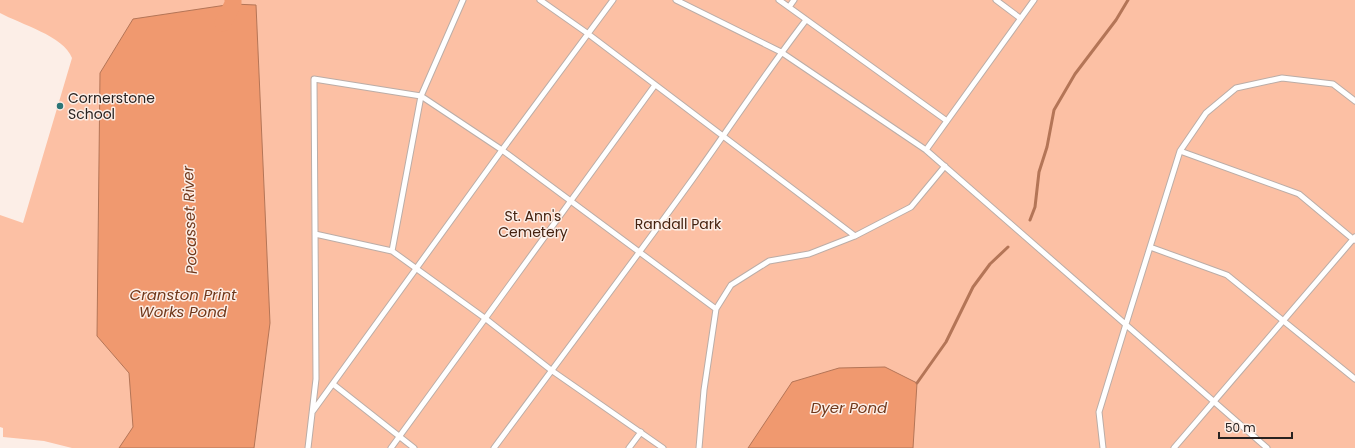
<svg xmlns="http://www.w3.org/2000/svg" width="1355" height="448" font-family="Poppins,sans-serif">
<style>
.green{fill:#fcc0a4}
.water{fill:#f0996f;stroke:#b47557}
.lines{fill:none;stroke-linecap:round;stroke-linejoin:round}
.stream{stroke:#b47557;stroke-width:3}
.river{stroke:#f0996f;stroke-width:17}
.service-casing{stroke:#bbada7;stroke-width:7}
.service{stroke:#fff;stroke-width:5}
.poi-dot{fill:#2b7577;stroke:#fceee7;stroke-width:1.5}
.labels{text-anchor:middle;stroke-width:3;stroke-linejoin:round;paint-order:stroke}
.poi-label{font-size:14px;fill:#282220;stroke:#fceee7;text-anchor:start}
.park-label{font-size:14px;fill:#442210;stroke:#fceee7}
.water-label{font-size:15px;font-style:italic;fill:#70381b;stroke:#fceee7}
</style>
<rect width="100%" height="100%" fill="#fceee7"/>
<!-- green -->
<path class="green" d="M 0,0 L 1355,0 L 1355,448 L 72,448 L 44,441 L 3,437 L 3,428 L 0,427 L 0,215 L 23,223 L 72,58 C 64,36 20,24 0,13 Z"/>
<!-- water -->
<path class="water" d="M 233,4 L 256,5 L 270,323 L 254,448 L 119,448 L 133,427 L 129,373 L 97,336 L 100,73 L 133,19 Z
M 885,367 L 917,383 L 913,448 L 748,448 L 792,382 L 839,368 Z"/>
<g class="lines">
<!-- stream -->
<path class="stream" d="M 1030,220 L 1035,207 L 1039,172 L 1047,147 L 1054,110 L 1075,74 L 1116,20 L 1128,0
M 917,383 L 946,342 L 973,287 L 990,264 L 1008,247"/>
<!-- river -->
<path class="river" d="M 223,23 L 233,4 L 233,0"/>
<defs>
<path id="service" d="M 540,0 L 587,33 L 855,236
M 676,0 L 781,52 L 926,150 L 1267,448
M 779,0 L 947,121
M 996,0 L 1020,18
M 789,7 L 794,0
M 926,150 L 1034,0
M 1180,151 L 1299,194 L 1354,240
M 315,234 L 392,251 L 486,319 L 551,370 L 663,448
M 1150,247 L 1227,275 L 1355,379
M 392,251 L 421,96 L 463,0
M 333,384 L 414,448
M 313,411 L 502,150 L 613,0
M 308,448 L 316,379 L 314,79 L 421,96 L 502,150 L 716,309
M 391,448 L 655,85
M 494,448 C 560,359 627,270 692,180 C 730,127 766,72 806,20
M 629,448 L 641,432
M 699,448 L 704,390 L 716,309 L 731,285 L 769,261 L 809,254 L 855,236 L 911,207 L 945,166
M 1103,448 L 1099,412 L 1126,324 L 1180,151 L 1206,113 L 1236,88 L 1282,78 L 1333,84 L 1355,101
M 1174,448 L 1355,237"/>
</defs>
<!-- service casing -->
<use href="#service" class="service-casing"/>
<!-- service -->
<use href="#service" class="service"/>
</g>
<!-- markers -->
<circle class="poi-dot" cx="60" cy="106" r="4"/>
<g class="labels">
<!-- poi labels -->
<g class="poi-label">
<text x="68" y="103">Cornerstone<tspan x="68" dy="16">School</tspan></text>
</g>
<!-- park labels -->
<g class="park-label">
<text x="533" y="221">St. Ann's<tspan x="533" dy="16">Cemetery</tspan></text>
<text x="678" y="229">Randall Park</text>
</g>
<!-- water labels -->
<g class="water-label">
<text transform="translate(190 220) rotate(-92)" y="5">Pocasset River</text>
<text x="183" y="300">Cranston Print<tspan x="183" dy="17">Works Pond</tspan></text>
<text x="849" y="413">Dyer Pond</text>
</g>
</g>
<!-- scale -->
<path d="M1219 432v6h73v-6" fill="none" stroke="#282220" stroke-width="2"/>
<text x="1225" y="432" font-size="12" fill="#282220" stroke="#fceee7" stroke-width="3" paint-order="stroke">50 m</text>
</svg>
